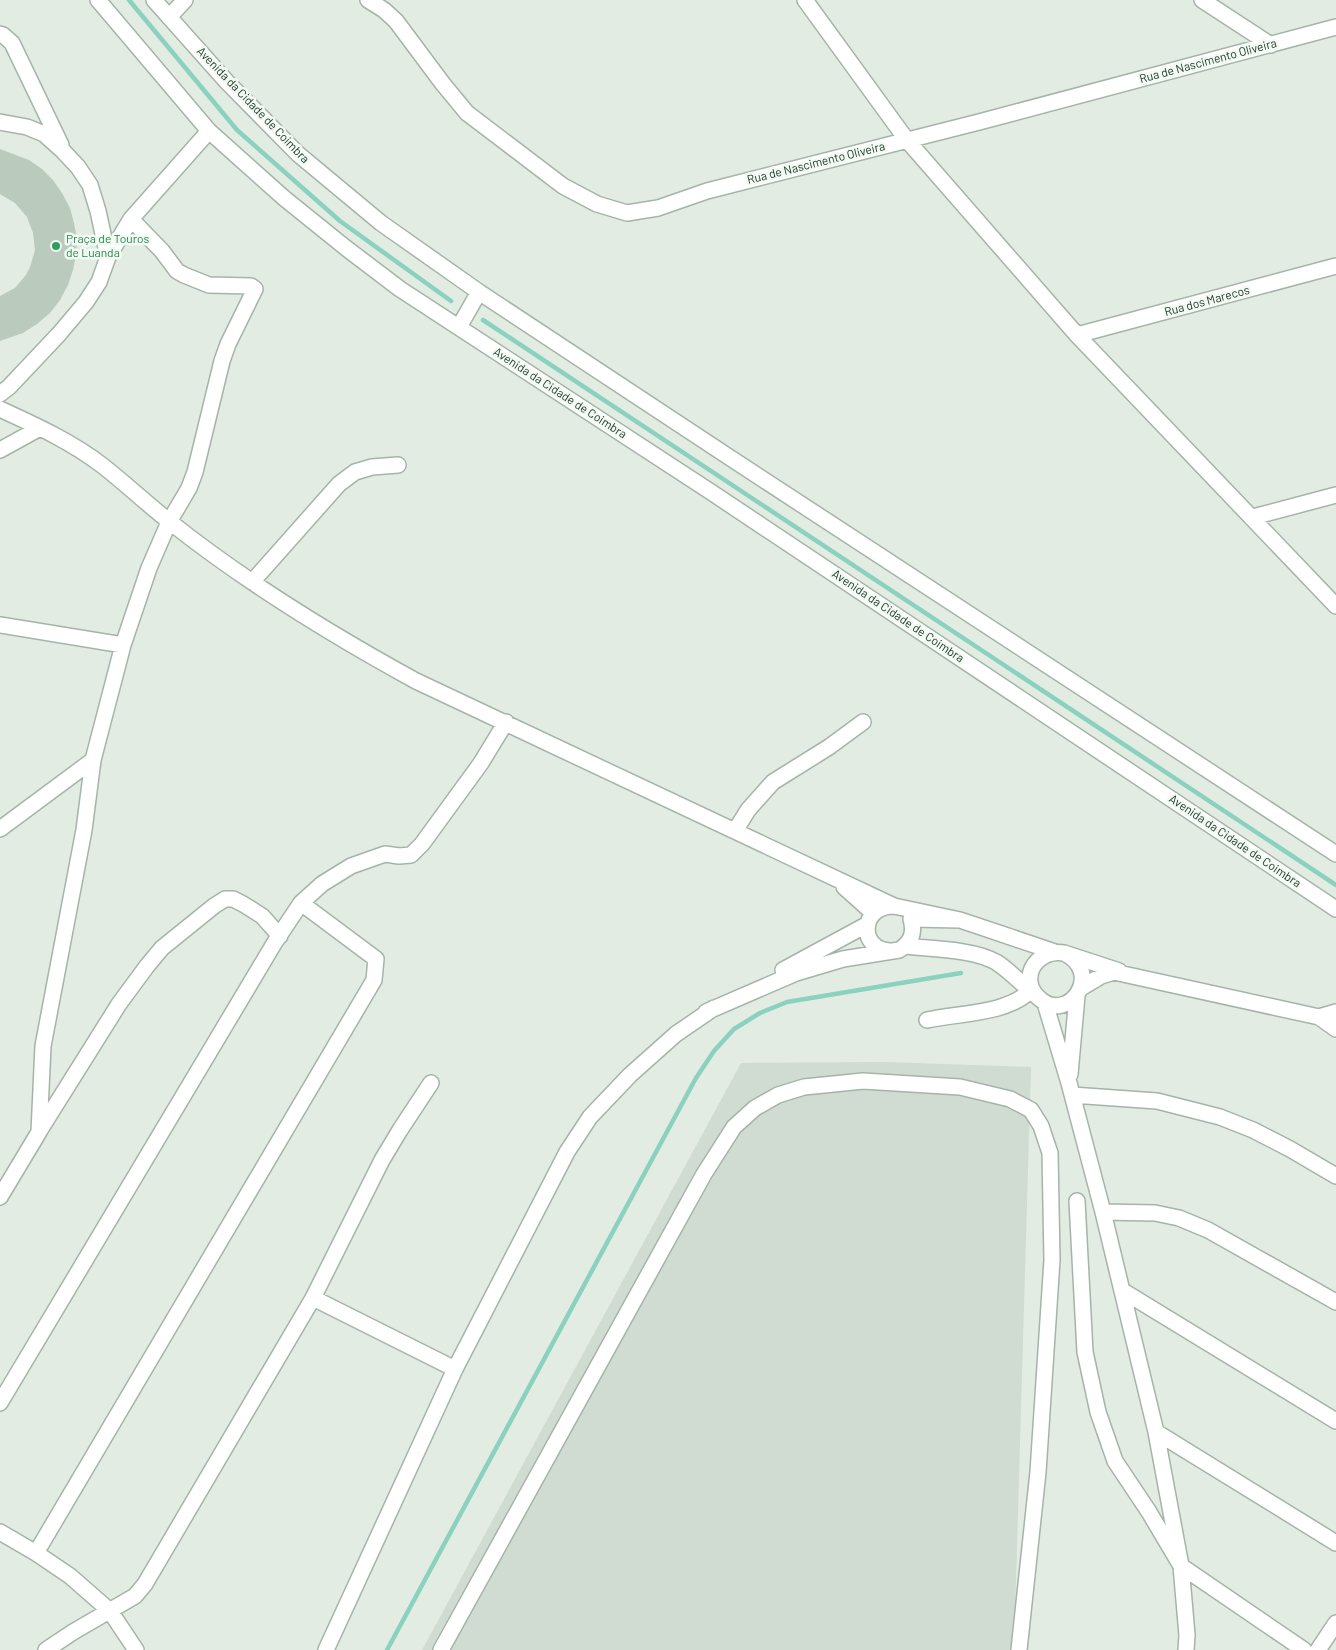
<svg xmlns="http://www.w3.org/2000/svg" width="1336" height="1650" font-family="Barlow,sans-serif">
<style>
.built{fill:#d0dcd2}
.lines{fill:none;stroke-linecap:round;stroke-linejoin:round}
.stream{stroke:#8ad1be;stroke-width:4.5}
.building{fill:#bacabd}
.minor-casing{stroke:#a5b4a8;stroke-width:18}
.minor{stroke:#fff;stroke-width:15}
.leisure-dot{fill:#2e9e5b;stroke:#f3f9f3;stroke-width:2}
.labels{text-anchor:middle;stroke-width:5;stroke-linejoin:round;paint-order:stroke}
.street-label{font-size:12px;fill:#223d2a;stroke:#f3f9f3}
.leisure-label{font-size:12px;fill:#27864d;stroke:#f3f9f3;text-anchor:start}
</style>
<rect width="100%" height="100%" fill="#e2ece3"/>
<!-- built -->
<path class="built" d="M 885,1062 L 1031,1067 L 1014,1650 L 422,1650 L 741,1063 Z"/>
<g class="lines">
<!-- stream -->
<path class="stream" d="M 129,0 L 237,130 L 340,221 L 451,301
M 483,320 L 1336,885
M 387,1650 L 696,1078 L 714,1051 L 734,1029 L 760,1013 L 787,1002 L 961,973"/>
</g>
<!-- building -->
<path class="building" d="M 0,149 L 29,160 L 42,169 L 53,180 L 62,193 L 70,208 L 74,223 L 77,239 L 76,254 L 73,270 L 68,285 L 60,300 L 50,313 L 37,324 L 23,333 L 0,341 L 0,296 L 15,288 L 26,275 L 30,267 L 35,250 L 33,233 L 27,217 L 15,203 L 0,194 Z"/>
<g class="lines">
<defs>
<path id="minor" d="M 98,0 L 209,131 L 284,198 L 346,248 L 400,289 L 711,492 L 1336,909
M 154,0 L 227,82 L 298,154 L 381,223 L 479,292 L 735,461 L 1336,854
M 368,0 L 384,10 L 396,21 L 443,84 L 467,113 L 563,186 L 597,204 L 627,213 L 658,208 L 707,191 L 979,122 L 1336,27
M 805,0 L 906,139 L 1077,335 L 1336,606
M 1202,0 L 1271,45
M 169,17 L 185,0
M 0,34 L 3,35 L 12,43 L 61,145
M 0,122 L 27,127 L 44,134 L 63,151 L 78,167 L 90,185 L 98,211 L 108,257 L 99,282 L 86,302 L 59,334 L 9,387 L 0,394
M 108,257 L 131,219 L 209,131
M 459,327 L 479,292
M 1077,335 L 1336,266
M 0,409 C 35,425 72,442 103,466 C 126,484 147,504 170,522 C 247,583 330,634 416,681 L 894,906 L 960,920 L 911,919 C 915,933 911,943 899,950 L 843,959 L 796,973 L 706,1012
M 0,450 L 40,428
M 1253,517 L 1336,495
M 252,582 L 339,484 L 355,472 L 372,467 L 398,465
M 0,625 L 123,645
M 0,829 L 93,760
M 735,831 L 748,810 L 773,782 L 829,747 L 863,722
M 844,887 L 873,913
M 960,920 L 1055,952
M 905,946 C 932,949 973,949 996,962 C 1009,970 1023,985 1035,995
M 890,951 C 859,950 859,906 894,906
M 1064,953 C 1105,973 1068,1024 1040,999 C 1036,996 1033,992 1031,987 C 1025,965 1044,950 1064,953 L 1119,971
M 783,970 L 868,924
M 1081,988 L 1101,976 L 1114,972 L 1319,1017 L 1336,1029
M 1045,1003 L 1069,1083 L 1103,1212 L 1156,1432 L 1181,1566 L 1187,1635 L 1186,1650
M 1319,1017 L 1336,1012
M 927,1020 C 959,1013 1007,1014 1030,991
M 1070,1074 L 1077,996
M 1072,1095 L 1157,1101 L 1220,1117 L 1253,1130 L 1290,1149 L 1336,1176
M 40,1130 L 119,1004 L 147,966 L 162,948 L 214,906 L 225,899 L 233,899 L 243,904 L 262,916 L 280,936
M 0,1197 L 39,1132 L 43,1046 L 84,830 L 93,760 L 123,645 L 149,568 L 169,522 L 189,488 L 195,472 L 222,361 L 228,344 L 255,289 L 251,286 L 209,285 L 184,275 L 177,271 L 162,251 L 131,219
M 1077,1201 L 1085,1352 L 1098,1412 L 1115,1461 L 1149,1512 L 1181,1566 L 1304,1650
M 1103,1212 L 1155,1213 L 1179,1218 L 1208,1230 L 1336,1302
M 1123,1291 L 1336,1421
M 313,1298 L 455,1369
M 0,1403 L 275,942 L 301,903 L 322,884 L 351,866 L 385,854 L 399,856 L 411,855 L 422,844 L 481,763 L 506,722
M 1156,1432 L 1336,1543
M 0,1532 L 36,1553
M 46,1650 L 73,1632 L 135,1596 L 145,1584 L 313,1298 L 382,1160 L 400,1130 L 431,1083
M 136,1650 L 110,1611 L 70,1576 L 36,1553 L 374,980 L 376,959 L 301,903
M 326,1650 L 455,1369 L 567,1152 L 590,1117 L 630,1075 L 676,1034 L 714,1008
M 441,1650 L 704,1174 L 734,1127 L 755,1108 L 778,1095 L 804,1087 L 863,1081 L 960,1087 L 1010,1099 L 1031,1110 L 1041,1126 L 1050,1153 L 1052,1260 L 1038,1472 L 1019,1650
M 1318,1650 L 1336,1623"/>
</defs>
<!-- minor casing -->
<use href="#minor" class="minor-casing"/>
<!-- minor -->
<use href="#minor" class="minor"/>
</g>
<!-- markers -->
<circle class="leisure-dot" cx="56" cy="246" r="5"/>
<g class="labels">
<!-- street labels -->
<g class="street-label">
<text transform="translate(1208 61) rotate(-15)" y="4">Rua de Nascimento Oliveira</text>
<text transform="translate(253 105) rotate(46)" y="4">Avenida da Cidade de Coimbra</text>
<text transform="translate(816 163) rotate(-14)" y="4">Rua de Nascimento Oliveira</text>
<text transform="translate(1207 301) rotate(-15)" y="4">Rua dos Marecos</text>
<text transform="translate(560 393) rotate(33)" y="4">Avenida da Cidade de Coimbra</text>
<text transform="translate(898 616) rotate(34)" y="4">Avenida da Cidade de Coimbra</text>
<text transform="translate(1235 841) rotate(34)" y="4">Avenida da Cidade de Coimbra</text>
</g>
<!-- leisure labels -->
<g class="leisure-label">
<text x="66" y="243">Praça de Touros<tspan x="66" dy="14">de Luanda</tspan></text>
</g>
</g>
</svg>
